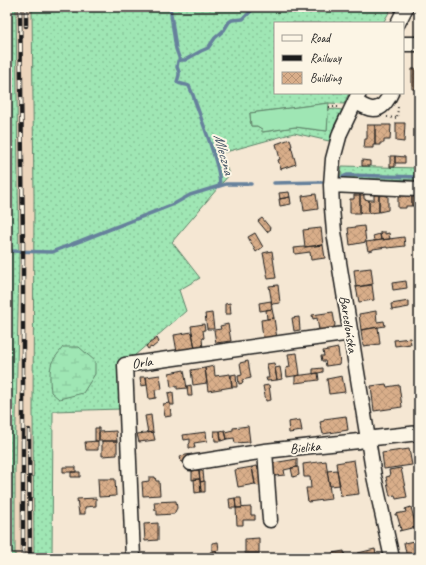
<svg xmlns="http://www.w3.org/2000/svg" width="426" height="565" font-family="Caveat,sans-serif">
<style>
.built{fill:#edd6bd}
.grass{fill:url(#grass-dots);stroke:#5e8168}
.wetland{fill:url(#wetland-marsh);stroke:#5e8168}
.garden{fill:#9fe6b4;stroke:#5e8168}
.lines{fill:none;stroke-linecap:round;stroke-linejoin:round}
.stream{stroke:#66819c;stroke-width:3.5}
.building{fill:url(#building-cross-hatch);stroke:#1c1c1c}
.minor-casing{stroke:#1c1c1c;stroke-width:17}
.path{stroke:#1c1c1c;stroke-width:2;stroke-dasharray:1 3;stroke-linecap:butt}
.minor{stroke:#fcf5e5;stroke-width:14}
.rail-casing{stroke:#1c1c1c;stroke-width:4.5}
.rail{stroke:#fcf5e5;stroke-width:3;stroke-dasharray:9;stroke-linecap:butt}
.labels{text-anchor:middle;stroke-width:4;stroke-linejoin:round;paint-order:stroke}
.street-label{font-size:14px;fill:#1c1c1c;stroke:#fcf5e5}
.water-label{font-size:15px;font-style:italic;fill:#475767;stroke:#fcf5e5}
</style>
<defs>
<pattern id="grass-dots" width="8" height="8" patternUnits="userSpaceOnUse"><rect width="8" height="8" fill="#9fe6b4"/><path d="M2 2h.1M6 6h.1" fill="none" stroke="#88c59a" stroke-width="1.8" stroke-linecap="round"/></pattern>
<pattern id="wetland-marsh" width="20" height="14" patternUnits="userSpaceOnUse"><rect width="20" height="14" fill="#9fe6b4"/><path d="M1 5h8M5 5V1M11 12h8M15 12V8" fill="none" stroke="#88c59a"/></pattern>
<pattern id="building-cross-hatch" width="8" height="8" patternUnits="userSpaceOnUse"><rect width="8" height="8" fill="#d9ae8a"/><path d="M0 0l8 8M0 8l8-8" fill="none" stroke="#ba9576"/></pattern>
</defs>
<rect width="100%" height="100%" fill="#f5e7d3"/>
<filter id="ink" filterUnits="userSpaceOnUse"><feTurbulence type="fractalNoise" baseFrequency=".025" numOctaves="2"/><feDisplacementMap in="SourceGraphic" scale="8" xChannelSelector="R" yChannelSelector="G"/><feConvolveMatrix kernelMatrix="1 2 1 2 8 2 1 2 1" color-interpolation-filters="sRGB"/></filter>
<g filter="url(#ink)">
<!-- built -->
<path class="built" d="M 16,7 L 32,7 L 34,198 L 33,412 L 34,558 L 15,558 L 15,472 L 19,261 Z"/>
<!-- grass -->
<path class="grass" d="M 7,7 L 16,7 L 19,261 L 15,472 L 15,558 L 7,558 Z
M 32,7 L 392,7 L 383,23 L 275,23 L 275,93 L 349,93 L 344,104 L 329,103 L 250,113 L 251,126 L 257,126 L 262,129 L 263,132 L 295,127 L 327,131 L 328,110 L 335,109 L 342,110 L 334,126 L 329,141 L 294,133 L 222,153 L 229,175 L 172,242 L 200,278 L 179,290 L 186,311 L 134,356 L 122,359 L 121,409 L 53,411 L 52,558 L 34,558 L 33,412 L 34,198 Z
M 342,166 L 419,168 L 419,180 L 345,178 L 340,180 Z"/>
<!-- wetland -->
<path class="wetland" d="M 63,347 L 79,347 L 95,361 L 95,374 L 83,393 L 59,399 L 51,392 C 50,384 49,370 52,362 C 53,360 61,350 63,347 Z"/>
<!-- garden -->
<path class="garden" d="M 329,103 L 327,131 L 295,127 L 262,132 L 262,129 L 257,126 L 251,126 L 250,113 Z"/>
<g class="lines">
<!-- stream -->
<path class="stream" d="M 170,7 L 176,49 L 180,60
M 340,178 L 347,175 L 419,177
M 274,183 L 322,182
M 219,186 C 224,174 198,112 193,95 L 189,86 C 185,84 181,85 177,82 L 179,75 L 179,72 L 177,67 L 178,61 L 181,60 L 185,60 L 201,51 L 208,48 L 215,38 L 224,30 L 229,22 L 232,20 L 243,19 L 255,7
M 7,251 L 52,252 L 174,204 L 190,195 L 226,184 L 251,184"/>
</g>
<!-- building -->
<path class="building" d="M 412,69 L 419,69 L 419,89 L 412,89 Z
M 396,123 L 405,123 L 404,142 L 396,141 Z
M 367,125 L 375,125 L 375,145 L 373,145 L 373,148 L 364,148 L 365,139 L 367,139 Z
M 375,125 L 391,125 L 390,140 L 384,140 L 384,143 L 380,143 L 380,145 L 375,145 Z
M 290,139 L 292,146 L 291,146 L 296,164 L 281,169 L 278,160 L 280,159 L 276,144 Z
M 390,156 L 395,156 L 395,167 L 390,167 Z
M 395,156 L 405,157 L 405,163 L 395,163 Z
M 362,160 L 370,161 L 370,166 L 362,166 Z
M 289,192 L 290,197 L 280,199 L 279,193 Z
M 316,194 L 318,209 L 304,211 L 302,196 Z
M 401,194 L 412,194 L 412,206 L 406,206 L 406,208 L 398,208 L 398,197 L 401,197 Z
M 412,194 L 419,194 L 419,205 L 418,205 L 418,206 L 412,206 Z
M 354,195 L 360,195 L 360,213 L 350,213 L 350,199 L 354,199 Z
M 360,195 L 364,195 L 364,199 L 369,200 L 369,213 L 360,213 Z
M 374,195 L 379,195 L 379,212 L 369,213 L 369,200 L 374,200 Z
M 379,195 L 388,196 L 388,210 L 379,212 Z
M 290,197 L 291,204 L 280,206 L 279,199 Z
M 262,218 L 271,229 L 267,232 L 258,221 Z
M 364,226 L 366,242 L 350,245 L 348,228 Z
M 321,228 L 323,245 L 305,247 L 303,230 Z
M 380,232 L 385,232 L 385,234 L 389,233 L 390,239 L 381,240 Z
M 255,233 L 263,247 L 256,252 L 248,237 Z
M 380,234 L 381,240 L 374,241 L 373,236 Z
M 404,237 L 405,246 L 387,248 L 387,247 L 373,249 L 373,250 L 368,251 L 366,242 Z
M 323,245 L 325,258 L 311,260 L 310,252 L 295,254 L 294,248 Z
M 272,251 L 276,278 L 268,279 L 263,253 Z
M 371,268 L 373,284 L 356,287 L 354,270 Z
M 406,281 L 407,288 L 393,290 L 392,283 Z
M 278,285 L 280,303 L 272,304 L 269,286 Z
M 372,285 L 374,300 L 359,302 L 356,287 Z
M 271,301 L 272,309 L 260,311 L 259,303 Z
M 409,301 L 409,307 L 392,310 L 391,304 Z
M 230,303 L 231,314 L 225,314 L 225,304 Z
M 272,309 L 274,318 L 267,319 L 266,310 Z
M 376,311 L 377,322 L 384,321 L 385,326 L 361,330 L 359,314 Z
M 333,312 L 335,325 L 333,329 L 319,330 L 317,318 L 313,319 L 312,315 Z
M 212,313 L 214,329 L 207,329 L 205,314 Z
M 299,317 L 300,330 L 294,331 L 292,318 Z
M 274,318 L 277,339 L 263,339 L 261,320 Z
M 204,324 L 205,330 L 203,330 L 204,338 L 202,339 L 203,348 L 195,349 L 191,326 Z
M 228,324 L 231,341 L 216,343 L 214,330 L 221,329 L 220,326 Z
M 378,327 L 380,344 L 363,346 L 361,330 Z
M 192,332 L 195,349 L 177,352 L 174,335 Z
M 157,338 L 159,342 L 152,348 L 151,347 L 148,349 L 146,346 Z
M 410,338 L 411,344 L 395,346 L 394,340 Z
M 338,348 L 340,364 L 326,366 L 325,361 L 322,361 L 321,356 L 324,356 L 323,351 Z
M 297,353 L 300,375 L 287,377 L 286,368 L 290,367 L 288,354 Z
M 248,361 L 251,378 L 242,380 L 243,383 L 239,384 L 238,376 L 242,375 L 240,363 Z
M 274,363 L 277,380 L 267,381 L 266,378 L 269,378 L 267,364 Z
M 214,366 L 215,376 L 230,374 L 232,387 L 208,391 L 205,368 Z
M 280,367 L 282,379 L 277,380 L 275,368 Z
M 205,368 L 207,383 L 193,385 L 191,370 Z
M 323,368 L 323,372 L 313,374 L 313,369 Z
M 184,370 L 187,388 L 177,389 L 177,386 L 171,387 L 169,373 Z
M 318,373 L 319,380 L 295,383 L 295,376 Z
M 236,374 L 237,387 L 232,387 L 231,375 Z
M 160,375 L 162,389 L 155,390 L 156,398 L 149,399 L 146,377 Z
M 342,376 L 345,392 L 329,394 L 327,379 Z
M 140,377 L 146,377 L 147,385 L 141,386 Z
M 386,384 L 387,387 L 399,385 L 402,407 L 374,411 L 371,386 Z
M 191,385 L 192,396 L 188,396 L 187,386 Z
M 269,385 L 271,400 L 266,401 L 263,386 Z
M 173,392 L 174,405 L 170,405 L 168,393 Z
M 170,403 L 171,416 L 165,417 L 163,404 Z
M 151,415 L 153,432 L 148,433 L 145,416 Z
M 346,416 L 348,430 L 323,434 L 320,422 L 324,421 L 324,419 Z
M 300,420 L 302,431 L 289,433 L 288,422 Z
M 248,426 L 250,442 L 235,443 L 234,438 L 227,439 L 225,432 L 233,430 L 233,428 Z
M 95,428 L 99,428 L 99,441 L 95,441 Z
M 225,430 L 227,439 L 221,441 L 220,431 Z
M 116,431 L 117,441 L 99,441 L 99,432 Z
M 214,431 L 220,431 L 221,441 L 215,441 Z
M 153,432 L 155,440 L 139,442 L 137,434 Z
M 206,432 L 207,441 L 194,443 L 195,448 L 189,448 L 189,444 L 190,443 L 190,439 L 184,440 L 183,435 Z
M 98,441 L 98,450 L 86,450 L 85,442 Z
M 102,441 L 117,441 L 117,455 L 102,456 Z
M 409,449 L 412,465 L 384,469 L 382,453 Z
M 192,454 L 193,460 L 181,462 L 180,456 Z
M 297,459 L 297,467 L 284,470 L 285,475 L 275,476 L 273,463 Z
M 354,460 L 359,494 L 341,496 L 336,463 Z
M 326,461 L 331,499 L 308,502 L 306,488 L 311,488 L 310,477 L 304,477 L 303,464 Z
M 257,466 L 258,469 L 260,469 L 261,483 L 260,485 L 258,486 L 255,484 L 252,467 Z
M 63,467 L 76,467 L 76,472 L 63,472 Z
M 252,467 L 255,484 L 238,487 L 235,470 Z
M 298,467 L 299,475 L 293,477 L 291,468 Z
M 401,468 L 407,497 L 396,499 L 395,495 L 390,496 L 386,477 L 390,476 L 389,470 Z
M 199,470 L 200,479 L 192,480 L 192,471 Z
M 337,470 L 340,485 L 330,486 L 327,471 Z
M 199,471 L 203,471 L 204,481 L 200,482 Z
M 71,472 L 80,472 L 80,477 L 71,477 Z
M 149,477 L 155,477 L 156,481 L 159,481 L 160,495 L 143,496 L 142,482 L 149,481 Z
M 98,479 L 115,479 L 116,496 L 99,497 Z
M 194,479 L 200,479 L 201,492 L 195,493 Z
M 205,481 L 205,492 L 201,492 L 200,482 Z
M 96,498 L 96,506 L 85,507 L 85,514 L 79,514 L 77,499 Z
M 235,498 L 241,498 L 242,508 L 236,508 Z
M 235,498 L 236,508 L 230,508 L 229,499 Z
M 176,501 L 177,508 L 174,514 L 157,515 L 157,510 L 155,510 L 154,502 Z
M 251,507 L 251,515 L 255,515 L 255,520 L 243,520 L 243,525 L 237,525 L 236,508 Z
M 411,507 L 416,527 L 399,531 L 401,530 L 400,525 L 398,526 L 400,525 L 397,515 L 395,515 L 395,514 L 406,512 L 405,509 Z
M 158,523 L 158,540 L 145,541 L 144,524 Z
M 259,538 L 259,553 L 245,553 L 245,539 Z
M 419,540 L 419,556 L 407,558 L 404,543 Z
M 218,542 L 219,550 L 212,551 L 212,543 Z
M 375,549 L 377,558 L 360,558 L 358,553 Z
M 216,551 L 217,554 L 219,554 L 219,558 L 210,558 L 210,552 Z
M 344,551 L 345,558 L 333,558 L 332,553 Z"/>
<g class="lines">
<defs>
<path id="minor" d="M 398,23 L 406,7
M 403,44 L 419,44
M 359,93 L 340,133 L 333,159 L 331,185 L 332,208 L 334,232 L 374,476 L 392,558
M 355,101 C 364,107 375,114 384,104 C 387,100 389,98 391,93
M 331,185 L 419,189
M 265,451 L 270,520
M 191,463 L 265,451 L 359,441 L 374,438 L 419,433
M 133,558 L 125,365 L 351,333"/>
</defs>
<!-- minor casing -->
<use href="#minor" class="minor-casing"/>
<!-- path -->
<path class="path" d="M 329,107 L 340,107
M 387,117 L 397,118 L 398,107"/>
<!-- minor -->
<use href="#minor" class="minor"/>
<defs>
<path id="rail" d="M 20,7 L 23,243 L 23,558
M 26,7 L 26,26
M 29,430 L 30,558"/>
</defs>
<!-- rail casing -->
<use href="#rail" class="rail-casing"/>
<!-- rail -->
<use href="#rail" class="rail"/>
</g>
</g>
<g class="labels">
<!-- street labels -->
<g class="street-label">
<text transform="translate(349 324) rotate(81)" y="5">Barcelońska</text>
<text transform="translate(142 362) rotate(-8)" y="5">Orla</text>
<text transform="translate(305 447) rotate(-6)" y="5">Bielika</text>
</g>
<!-- water labels -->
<g class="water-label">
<text transform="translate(224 154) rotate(75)" y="5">Mleczna</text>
</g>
</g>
<!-- margin -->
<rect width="426" height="565" fill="none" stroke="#fcf5e5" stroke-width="24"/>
<rect x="12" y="12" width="402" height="541" fill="none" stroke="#1c1c1c" stroke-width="1.5" filter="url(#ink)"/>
<!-- legend -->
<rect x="274" y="22" width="130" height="72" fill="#fcf5e5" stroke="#a29e95"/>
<rect x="282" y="35" width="20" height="6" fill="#fcf5e5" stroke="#a29e95"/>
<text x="310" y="42" font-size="12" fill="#1c1c1c">Road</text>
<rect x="282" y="55" width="20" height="6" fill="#1c1c1c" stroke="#a29e95"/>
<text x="310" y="62" font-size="12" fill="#1c1c1c">Railway</text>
<rect x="282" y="72" width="20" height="12" fill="url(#building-cross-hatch)" stroke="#a29e95"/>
<text x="310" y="82" font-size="12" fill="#1c1c1c">Building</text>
</svg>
